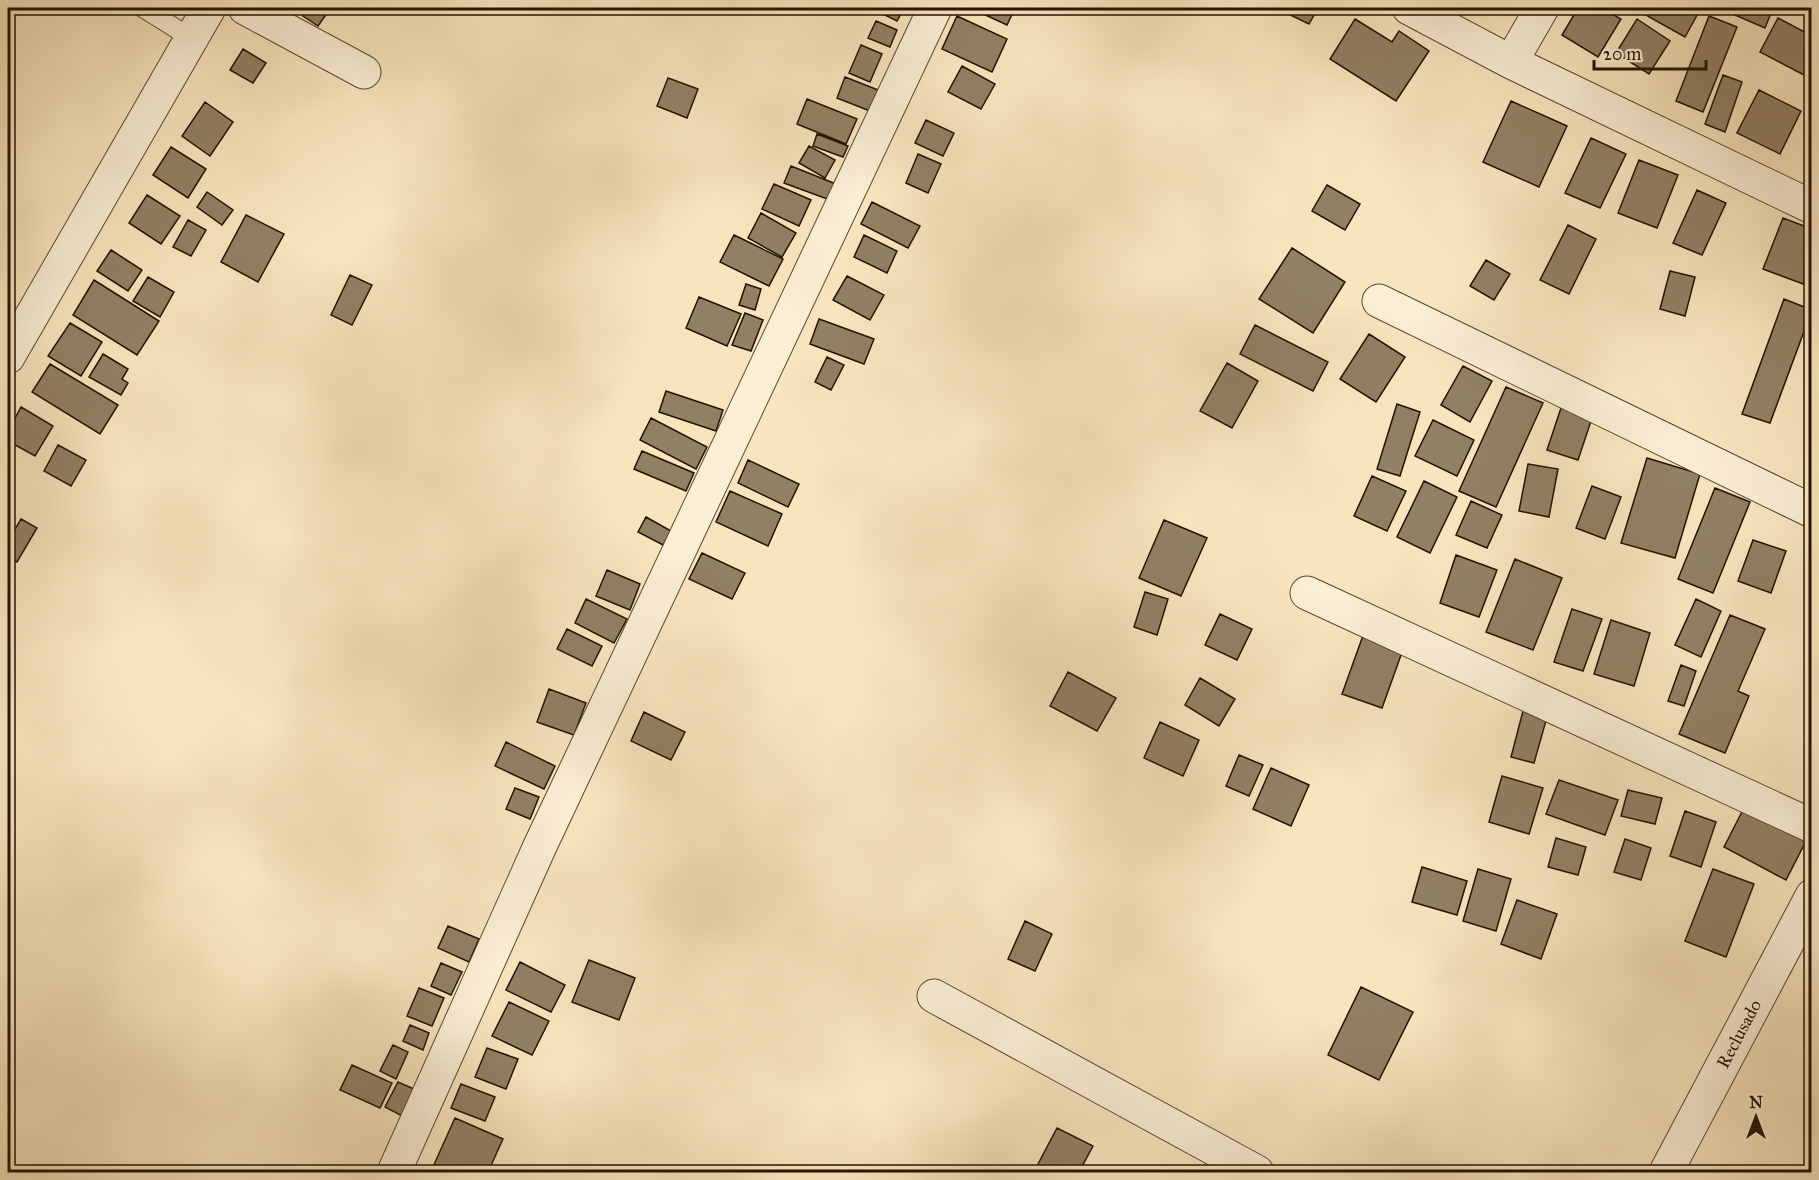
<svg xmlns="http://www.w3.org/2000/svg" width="1819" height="1180" font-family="'IM FELL Great Primer',serif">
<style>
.building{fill:#928064;stroke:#231303;stroke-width:1.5}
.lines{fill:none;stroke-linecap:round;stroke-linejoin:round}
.service-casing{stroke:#584832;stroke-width:20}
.minor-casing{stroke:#584832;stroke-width:35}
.tertiary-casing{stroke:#584832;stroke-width:35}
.service{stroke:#faeed5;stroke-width:18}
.minor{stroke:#faeed5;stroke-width:33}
.tertiary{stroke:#faeed5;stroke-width:33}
.labels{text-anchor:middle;stroke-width:4.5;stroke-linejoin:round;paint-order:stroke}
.street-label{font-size:18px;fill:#231303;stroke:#faeed5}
</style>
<rect width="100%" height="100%" fill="#f8e5be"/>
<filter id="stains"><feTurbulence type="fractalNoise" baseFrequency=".00333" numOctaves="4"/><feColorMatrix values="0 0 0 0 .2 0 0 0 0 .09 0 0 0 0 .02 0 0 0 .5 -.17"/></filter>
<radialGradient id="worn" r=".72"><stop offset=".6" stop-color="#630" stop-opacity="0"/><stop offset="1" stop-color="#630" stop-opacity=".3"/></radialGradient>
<!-- building -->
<path class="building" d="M 308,8 L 330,9 L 318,26 L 303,16 Z
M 874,8 L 904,8 L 897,21 L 873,9 Z
M 978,8 L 1015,8 L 1007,25 L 977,11 Z
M 1276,8 L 1318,8 L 1309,24 Z
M 1578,8 L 1602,8 L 1621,19 L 1598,57 L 1562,35 Z
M 1648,8 L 1701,8 L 1685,37 L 1644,14 Z
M 1721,8 L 1773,8 L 1765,28 L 1721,9 Z
M 957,16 L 1007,39 L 992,72 L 942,49 Z
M 1709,16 L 1737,27 L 1703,112 L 1676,101 Z
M 1778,18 L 1812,36 L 1812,60 L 1804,75 L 1760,52 Z
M 1355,19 L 1392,42 L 1399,31 L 1429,51 L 1396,101 L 1330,59 Z
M 1637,19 L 1670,41 L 1649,74 L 1616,53 Z
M 876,21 L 897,30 L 890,47 L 868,38 Z
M 861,45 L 882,54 L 870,82 L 849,73 Z
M 243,49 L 266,63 L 253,83 L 230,70 Z
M 962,66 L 995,84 L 981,109 L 948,92 Z
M 1723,75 L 1742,82 L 1725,132 L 1705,124 Z
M 845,77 L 878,90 L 870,111 L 837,98 Z
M 668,78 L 698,89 L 687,118 L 657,106 Z
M 1759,90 L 1801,111 L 1780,154 L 1737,133 Z
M 807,99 L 857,119 L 846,144 L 797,124 Z
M 1511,101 L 1567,126 L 1539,187 L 1483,162 Z
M 205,102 L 233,122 L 210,156 L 182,136 Z
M 926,120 L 954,133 L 943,156 L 915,143 Z
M 817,134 L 848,146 L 843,157 L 813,146 Z
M 1591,138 L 1626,154 L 1600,208 L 1565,193 Z
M 809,146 L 835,160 L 825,178 L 799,163 Z
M 171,147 L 206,169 L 188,198 L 153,175 Z
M 918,154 L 941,164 L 928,193 L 906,183 Z
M 1639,160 L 1678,175 L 1657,228 L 1618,213 Z
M 791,166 L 836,184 L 830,200 L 784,183 Z
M 774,184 L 811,200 L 799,226 L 762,209 Z
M 1327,185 L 1360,204 L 1345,230 L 1312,211 Z
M 1697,190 L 1726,203 L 1702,255 L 1673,243 Z
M 207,192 L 233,210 L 222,225 L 197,207 Z
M 147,195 L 180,216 L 161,244 L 129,223 Z
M 872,202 L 920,226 L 908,248 L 861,224 Z
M 761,213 L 796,233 L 782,257 L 748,238 Z
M 246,215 L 284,234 L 258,282 L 221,262 Z
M 1783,218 L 1812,229 L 1812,272 L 1806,285 L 1763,269 Z
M 188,220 L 206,230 L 191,256 L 173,247 Z
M 1568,225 L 1596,239 L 1569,294 L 1540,280 Z
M 734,235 L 783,259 L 769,286 L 720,262 Z
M 864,235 L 897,251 L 887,273 L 854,257 Z
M 1292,248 L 1345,282 L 1313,333 L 1259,299 Z
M 111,250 L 142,270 L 128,291 L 97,271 Z
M 1486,260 L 1510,274 L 1494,300 L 1470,286 Z
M 1670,271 L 1695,277 L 1685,316 L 1660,309 Z
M 350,275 L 372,285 L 352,325 L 331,315 Z
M 847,276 L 884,295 L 870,320 L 833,300 Z
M 148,277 L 174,292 L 160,317 L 133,301 Z
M 94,280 L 159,321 L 137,355 L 73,315 Z
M 746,284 L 761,289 L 755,310 L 739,305 Z
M 699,297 L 741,314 L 727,346 L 686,328 Z
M 1784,299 L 1812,310 L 1770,423 L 1742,414 Z
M 745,313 L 763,320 L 751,351 L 732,345 Z
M 819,319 L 874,339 L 864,364 L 810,344 Z
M 70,323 L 102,342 L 81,376 L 48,356 Z
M 1255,325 L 1328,362 L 1313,391 L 1240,354 Z
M 1369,334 L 1405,357 L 1376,402 L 1340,379 Z
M 103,354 L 128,369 L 122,379 L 128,383 L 121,395 L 89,377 Z
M 827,357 L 844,365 L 831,390 L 815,382 Z
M 1227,363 L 1258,381 L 1232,428 L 1200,411 Z
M 50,364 L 118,405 L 100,434 L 32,392 Z
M 1463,366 L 1492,381 L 1470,422 L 1441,405 Z
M 1506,387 L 1543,403 L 1496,507 L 1459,491 Z
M 666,391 L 723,410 L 716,431 L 659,412 Z
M 1397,404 L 1420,412 L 1400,476 L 1377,469 Z
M 1562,405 L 1593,415 L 1578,460 L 1547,450 Z
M 21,407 L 53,426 L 35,456 L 8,441 L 8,431 Z
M 651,418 L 707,447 L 696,469 L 640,440 Z
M 1433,420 L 1474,440 L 1457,476 L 1415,456 Z
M 58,445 L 86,460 L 71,486 L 44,471 Z
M 642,451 L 694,473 L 686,491 L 634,469 Z
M 1647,458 L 1700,474 L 1675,558 L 1621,543 Z
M 748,460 L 799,484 L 788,507 L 738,483 Z
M 1528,464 L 1558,469 L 1549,517 L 1519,511 Z
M 1372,476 L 1406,491 L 1387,531 L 1354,516 Z
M 1424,481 L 1457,497 L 1430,553 L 1397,537 Z
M 1592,486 L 1621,497 L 1605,539 L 1576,528 Z
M 1715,488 L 1750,502 L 1713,593 L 1678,579 Z
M 730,491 L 782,514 L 768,546 L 716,522 Z
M 1471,501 L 1502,515 L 1487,548 L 1456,535 Z
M 646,517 L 671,531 L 663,545 L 638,532 Z
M 21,519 L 37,528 L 17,562 L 8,557 L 8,541 Z
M 1164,520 L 1207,538 L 1181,596 L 1139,578 Z
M 1753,540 L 1786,551 L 1771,593 L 1738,581 Z
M 702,553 L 745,573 L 732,599 L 689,579 Z
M 1456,555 L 1497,570 L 1479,617 L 1440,603 Z
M 1515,559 L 1562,578 L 1533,650 L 1486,632 Z
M 607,570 L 640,584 L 630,610 L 596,596 Z
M 1145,592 L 1168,599 L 1157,635 L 1134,627 Z
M 586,599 L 627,619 L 614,643 L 575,623 Z
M 1696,599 L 1721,611 L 1701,657 L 1675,645 Z
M 1572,609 L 1602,619 L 1583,671 L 1554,662 Z
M 1220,614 L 1252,629 L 1237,660 L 1205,645 Z
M 1730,615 L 1765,629 L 1738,691 L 1749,696 L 1725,753 L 1679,734 Z
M 1611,620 L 1650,633 L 1634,686 L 1594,674 Z
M 567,629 L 602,646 L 592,666 L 557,649 Z
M 1365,630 L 1405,644 L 1382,708 L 1342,694 Z
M 1681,665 L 1696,671 L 1684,706 L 1668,701 Z
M 1068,672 L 1116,698 L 1097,731 L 1050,706 Z
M 1200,678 L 1235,699 L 1219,726 L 1185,705 Z
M 549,689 L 586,703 L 574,735 L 537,722 Z
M 1523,711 L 1547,717 L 1534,763 L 1511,757 Z
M 644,712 L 685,732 L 671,760 L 631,741 Z
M 1160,722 L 1199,740 L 1183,776 L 1144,758 Z
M 506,742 L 555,766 L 544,789 L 495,766 Z
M 1239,755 L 1263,765 L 1249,796 L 1226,786 Z
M 1271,768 L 1309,785 L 1291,826 L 1253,809 Z
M 1502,776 L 1543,788 L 1529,834 L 1489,822 Z
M 1559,780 L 1618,800 L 1605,835 L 1546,814 Z
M 515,788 L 539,797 L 530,819 L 506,809 Z
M 1628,790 L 1662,798 L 1655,824 L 1621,816 Z
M 1745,806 L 1807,839 L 1786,880 L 1724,847 Z
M 1685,811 L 1716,822 L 1701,867 L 1670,856 Z
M 1556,838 L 1586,847 L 1578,875 L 1548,867 Z
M 1625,839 L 1651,848 L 1641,880 L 1614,872 Z
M 1422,867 L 1467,881 L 1457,915 L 1412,902 Z
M 1478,869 L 1511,879 L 1496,931 L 1463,921 Z
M 1713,869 L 1754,884 L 1726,957 L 1685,941 Z
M 1517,900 L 1557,914 L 1541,959 L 1501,944 Z
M 1025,921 L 1052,934 L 1035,971 L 1008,959 Z
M 448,926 L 479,939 L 469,962 L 438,948 Z
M 589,960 L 635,978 L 619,1020 L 572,1002 Z
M 520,962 L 565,985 L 551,1012 L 506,990 Z
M 441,963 L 462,972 L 451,995 L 431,986 Z
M 1361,987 L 1413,1012 L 1379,1080 L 1328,1055 Z
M 419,988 L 444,998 L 432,1026 L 407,1016 Z
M 509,1002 L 549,1021 L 532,1055 L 492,1036 Z
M 410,1025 L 429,1033 L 423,1050 L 403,1041 Z
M 393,1045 L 408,1052 L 396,1079 L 380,1071 Z
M 487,1048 L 518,1059 L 506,1089 L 475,1077 Z
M 352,1065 L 392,1083 L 380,1108 L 340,1090 Z
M 398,1082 L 416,1090 L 404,1117 L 385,1107 Z
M 461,1084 L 495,1097 L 485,1121 L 451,1108 Z
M 455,1118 L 503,1139 L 488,1172 L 441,1172 L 432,1169 Z
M 1057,1128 L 1093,1146 L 1079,1172 L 1048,1172 L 1037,1166 Z"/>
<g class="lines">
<defs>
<path id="service" d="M 143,8 L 191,38"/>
<path id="minor" d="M 245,8 L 364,72
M 1409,8 L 1511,62 L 1812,207
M 1511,62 L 1542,8
M 1379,301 L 1812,511
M 8,357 L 209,8
M 1307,593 L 1812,826
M 934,996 L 1257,1172
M 394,1172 L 540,846 L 935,8"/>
<path id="tertiary" d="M 1666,1172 L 1812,896"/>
</defs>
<!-- service casing -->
<use href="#service" class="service-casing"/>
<!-- minor casing -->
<use href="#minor" class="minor-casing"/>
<!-- tertiary casing -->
<use href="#tertiary" class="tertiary-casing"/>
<!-- service -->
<use href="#service" class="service"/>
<!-- minor -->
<use href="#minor" class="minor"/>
<!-- tertiary -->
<use href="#tertiary" class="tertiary"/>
</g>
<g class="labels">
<!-- street labels -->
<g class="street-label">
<text transform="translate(1739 1034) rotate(-62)" y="6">Reclusado</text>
</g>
</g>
<!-- margin -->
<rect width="1819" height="1180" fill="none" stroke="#f8e5be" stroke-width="30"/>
<rect x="9" y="9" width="1801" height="1162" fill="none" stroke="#231303" stroke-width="3"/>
<rect x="15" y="15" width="1789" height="1150" fill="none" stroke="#231303" stroke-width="1.5"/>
<!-- north arrow -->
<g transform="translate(1756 1117)" stroke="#faeed5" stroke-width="4.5" paint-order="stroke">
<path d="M0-4.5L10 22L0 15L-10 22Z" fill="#231303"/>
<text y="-9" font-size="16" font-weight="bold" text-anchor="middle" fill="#231303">N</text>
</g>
<!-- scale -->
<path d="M1594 60v9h112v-9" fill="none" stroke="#231303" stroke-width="3"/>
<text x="1603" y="60" font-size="18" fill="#231303" stroke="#faeed5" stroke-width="4.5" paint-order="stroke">20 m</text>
<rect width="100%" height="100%" filter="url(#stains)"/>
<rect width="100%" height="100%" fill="url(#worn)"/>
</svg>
